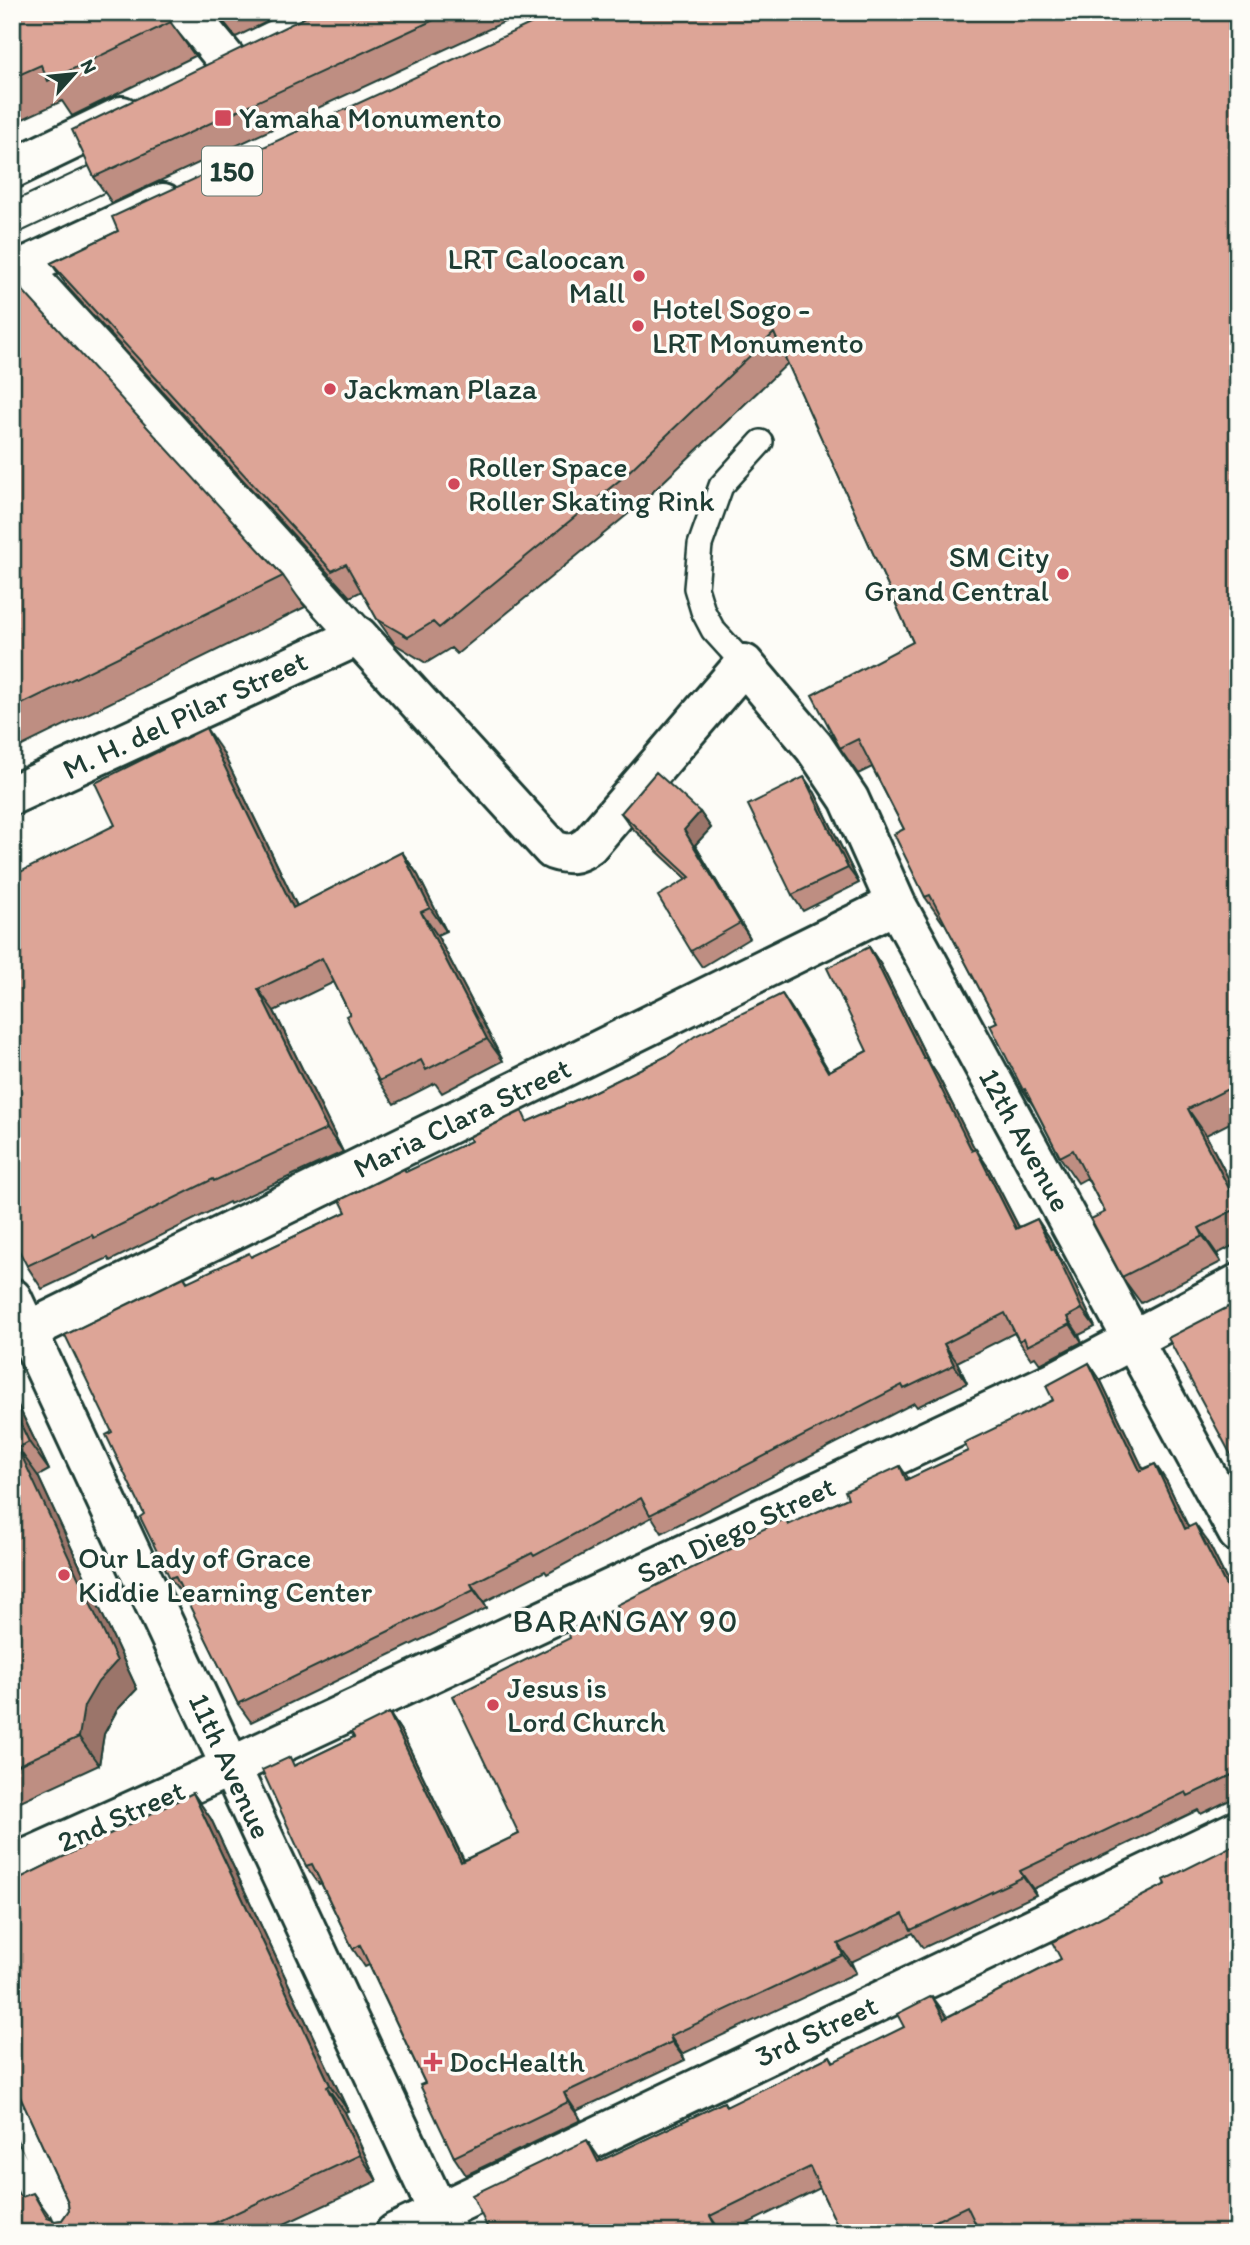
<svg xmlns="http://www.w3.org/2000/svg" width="1250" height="2245" font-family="Itim,sans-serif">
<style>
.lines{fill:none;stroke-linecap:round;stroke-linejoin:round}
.service-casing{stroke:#1f3d34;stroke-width:28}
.pedestrian-casing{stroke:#1f3d34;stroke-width:40}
.minor-casing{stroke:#1f3d34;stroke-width:44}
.primary-casing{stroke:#1f3d34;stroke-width:44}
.service{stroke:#fdfcf7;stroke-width:23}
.pedestrian{stroke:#fdfcf7;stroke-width:35}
.minor{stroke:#fdfcf7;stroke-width:38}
.primary{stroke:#fdfcf7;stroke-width:38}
.tram{stroke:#1f3d34;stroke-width:2}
.wall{fill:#be8e82;stroke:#1f3d34;stroke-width:2}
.shaded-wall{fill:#9b746a;stroke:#1f3d34;stroke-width:2}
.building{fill:#dda597;stroke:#1f3d34;stroke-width:2}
.poi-dot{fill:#d1495b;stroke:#fdfcf7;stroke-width:2.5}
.labels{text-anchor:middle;stroke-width:7;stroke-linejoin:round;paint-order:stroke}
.shield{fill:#fdfcf7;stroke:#62766e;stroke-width:2}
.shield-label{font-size:28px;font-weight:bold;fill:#1f3d34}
.poi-label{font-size:30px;fill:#1f3d34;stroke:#fdfcf7;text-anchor:start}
.street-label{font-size:30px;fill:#1f3d34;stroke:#fdfcf7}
.neighbourhood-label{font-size:32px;letter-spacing:2px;fill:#1f3d34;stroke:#fdfcf7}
</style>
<rect width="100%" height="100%" fill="#fdfcf7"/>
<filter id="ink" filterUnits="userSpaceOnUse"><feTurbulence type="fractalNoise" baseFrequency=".0143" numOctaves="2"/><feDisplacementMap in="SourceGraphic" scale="14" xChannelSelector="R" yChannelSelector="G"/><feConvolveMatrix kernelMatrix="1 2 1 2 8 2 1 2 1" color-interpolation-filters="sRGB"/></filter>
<g filter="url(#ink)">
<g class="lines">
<defs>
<path id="service" d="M 744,664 L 713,630 L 703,611 L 696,588 L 700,545 L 721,486 L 761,442
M 12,2099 L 73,2233
M 12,2156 L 41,2209"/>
<path id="pedestrian" d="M 23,268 L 358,636"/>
<path id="minor" d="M 187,12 L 230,64
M 12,795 L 358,636 L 553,850 C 568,855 576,855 589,845 L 744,664 L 814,747 L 849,799 L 896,904 L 1238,1533
M 12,1298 L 448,2233
M 28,1331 L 896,904
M 12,1865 L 230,1767 L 1057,1380 L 1238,1284
M 395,2233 L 1238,1830"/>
<path id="primary" d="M 12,169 L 122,116
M 12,273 L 163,203"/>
</defs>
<!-- service casing -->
<use href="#service" class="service-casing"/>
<!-- pedestrian casing -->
<use href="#pedestrian" class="pedestrian-casing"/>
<!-- minor casing -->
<use href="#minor" class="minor-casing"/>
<!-- primary casing -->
<use href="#primary" class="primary-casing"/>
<!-- service -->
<use href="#service" class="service"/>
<!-- pedestrian -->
<use href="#pedestrian" class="pedestrian"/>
<!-- minor -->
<use href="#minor" class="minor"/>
<!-- primary -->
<use href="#primary" class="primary"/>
<!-- tram -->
<path class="tram" d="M 12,202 L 106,158
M 12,236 L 123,184"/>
</g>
<!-- wall -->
<path class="wall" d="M 12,12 L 166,16 L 195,56 L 72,116 L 62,101 L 12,124 Z
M 216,12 L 287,12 L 236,37 Z
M 316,12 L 526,12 L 112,203 L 94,177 Z
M 1238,12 L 1238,1119 L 1206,1135 L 1238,1197 L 1238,1243 L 1217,1254 L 1221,1262 L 1141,1303 L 1122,1277 L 1105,1212 L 1087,1178 L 1078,1183 L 1060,1157 L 1034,1107 L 1023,1090 L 997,1022 L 945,923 L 943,923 L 925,897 L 904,829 L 872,767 L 858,774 L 840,748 L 913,642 L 788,363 L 639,505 L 457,654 L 451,648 L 426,663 L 395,644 L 377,619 L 362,591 L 350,597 L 69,289 L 51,263 L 118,231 Z
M 12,283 L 283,576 L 305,607 L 12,751 Z
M 222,751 L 297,906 L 402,852 L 418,875 L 446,931 L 437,935 L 503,1061 L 442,1093 L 435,1083 L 394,1104 L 379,1081 L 350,1014 L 334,982 L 274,1011 L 343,1152 L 230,1204 L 229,1202 L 110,1261 L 108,1258 L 42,1289 L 27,1266 L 115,825 Z
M 815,793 L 859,883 L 803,911 L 792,895 Z
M 700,812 L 711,828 L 695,845 L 750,938 L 702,967 L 691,951 L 687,879 L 632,828 L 621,813 Z
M 869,947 L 881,965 L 930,1064 L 938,1076 L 975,1150 L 988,1167 L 1019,1227 L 1037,1219 L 1049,1237 L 1059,1256 L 1066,1267 L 1095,1327 L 1079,1335 L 1082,1342 L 1040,1364 L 1035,1357 L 1031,1359 L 1019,1341 L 1014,1333 L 957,1362 L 967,1383 L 917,1407 L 914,1403 L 662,1533 L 652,1517 L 547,1574 L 545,1571 L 484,1602 L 487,1608 L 251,1722 L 238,1704 L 185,1595 L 183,1596 L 170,1578 L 112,1432 L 184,1277 L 188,1282 L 251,1257 L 346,1212 L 404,1169 L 406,1172 L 529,1121 L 583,1097 L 669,1055 L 782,994 L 794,1012 L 829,1071 L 867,1051 Z
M 1089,1363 L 1101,1381 L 1143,1469 L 1155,1464 L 1167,1482 L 1188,1527 L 1208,1542 L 1238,1603 L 1238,1796 L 1201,1814 L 1198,1810 L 1033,1889 L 1036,1895 L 923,1948 L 913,1933 L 851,1962 L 856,1973 L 682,2054 L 685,2060 L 576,2111 L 581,2120 L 466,2175 L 454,2157 L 425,2083 L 369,1965 L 365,1967 L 353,1949 L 321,1883 L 319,1884 L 306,1866 L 296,1765 L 354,1737 L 389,1713 L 401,1731 L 464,1860 L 519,1834 L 570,1638 L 785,1519 L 789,1525 L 848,1498 L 900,1466 L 909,1479 L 968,1451 L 1053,1400 Z
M 12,1393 L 49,1470 L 38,1476 L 137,1689 L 117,1710 L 104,1734 L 99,1765 L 12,1805 Z
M 193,1793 L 211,1819 L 348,2111 L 345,2112 L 377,2181 L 265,2233 L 12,2233 L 12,2186 L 17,2194 L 52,2221 L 55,2221 L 62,2220 L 69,2210 L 68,2202 L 16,2087 L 12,2087 L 12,1882 Z
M 1238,1843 L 977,2226 L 964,2233 L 841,2233 L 820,2188 L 729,2233 L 490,2233 L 601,2161 L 724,2102 L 727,2107 L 830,2056 L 834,2062 L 947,2017 L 1061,1959 L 1166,1884 Z"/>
<!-- shaded-wall -->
<path class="shaded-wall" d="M 206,728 L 222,751 L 309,931 L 293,908 Z
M 804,777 L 815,793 L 859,883 L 848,868 Z
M 700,812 L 711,828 L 695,845 L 750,938 L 740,923 L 684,830 Z
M 402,852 L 418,875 L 446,931 L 430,908 Z
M 421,912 L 437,935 L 503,1061 L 487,1039 Z
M 869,947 L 881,965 L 930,1064 L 938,1076 L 985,1169 L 972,1151 L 924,1059 Z
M 258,989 L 274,1011 L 343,1152 L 327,1129 Z
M 782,994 L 794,1012 L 840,1090 L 828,1072 Z
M 1188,1109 L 1206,1135 L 1238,1197 L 1238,1206 Z
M 976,1149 L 988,1167 L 1029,1247 L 1016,1229 Z
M 1037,1219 L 1049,1237 L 1059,1256 L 1066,1267 L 1095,1327 L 1082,1309 Z
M 1199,1228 L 1217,1254 L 1221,1262 L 1203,1236 Z
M 1067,1317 L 1079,1335 L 1082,1342 L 1070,1324 Z
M 944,1344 L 957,1362 L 967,1383 L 954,1365 Z
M 1089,1363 L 1101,1381 L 1153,1489 L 1140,1471 Z
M 12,1393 L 49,1470 L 29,1442 L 12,1406 Z
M 18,1448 L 38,1476 L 137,1689 L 117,1710 L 104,1734 L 99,1765 L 79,1737 Z
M 1155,1464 L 1167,1482 L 1198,1547 L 1185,1529 Z
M 1195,1524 L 1208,1542 L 1238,1603 L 1238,1610 Z
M 471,1584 L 484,1602 L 487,1608 L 474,1590 Z
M 389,1713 L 401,1731 L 473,1880 L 461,1862 Z
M 193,1793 L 211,1819 L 348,2111 L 330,2085 Z
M 1020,1871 L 1033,1889 L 1036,1895 L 1023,1877 Z
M 838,1944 L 851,1962 L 856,1973 L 843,1955 Z
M 932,1996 L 946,2015 L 957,2038 L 944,2019 Z
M 670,2036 L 682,2054 L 685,2060 L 672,2042 Z
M 327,2087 L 345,2112 L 377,2181 L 360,2155 Z
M 564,2093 L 576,2111 L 581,2120 L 568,2102 Z
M 587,2140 L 600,2159 L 612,2181 L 598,2162 Z
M 33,2193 L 51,2218 L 59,2233 L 47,2218 Z
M 710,2216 L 722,2233 L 719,2233 Z"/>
<!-- building -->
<path class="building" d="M 12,12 L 163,12 L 171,22 L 48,81 L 41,65 L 12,78 Z
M 316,12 L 451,12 L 94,177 L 72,130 Z
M 556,12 L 1238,12 L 1238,1084 L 1188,1109 L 1238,1206 L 1238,1208 L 1199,1228 L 1203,1236 L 1122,1277 L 1091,1219 L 1105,1212 L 1073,1150 L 1060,1157 L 1025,1089 L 1023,1090 L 990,1025 L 997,1022 L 930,895 L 925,897 L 894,834 L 904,829 L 858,739 L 840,748 L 812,695 L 913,642 L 774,333 L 621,479 L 439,628 L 433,622 L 408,637 L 377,619 L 346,564 L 332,571 L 51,263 L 118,231 L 112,217 Z
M 15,282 L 283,576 L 12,709 L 12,283 Z
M 206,728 L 293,908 L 402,852 L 430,908 L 421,912 L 487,1039 L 426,1070 L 421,1060 L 379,1081 L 346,1016 L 350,1014 L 322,958 L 258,989 L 327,1129 L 214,1181 L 213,1179 L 94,1238 L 92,1235 L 27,1266 L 12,1237 L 12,876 L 115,825 L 95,783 Z
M 656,772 L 700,812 L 684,830 L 740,923 L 691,951 L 658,896 L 690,877 L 621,813 Z
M 804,777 L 848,868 L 792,895 L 748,805 Z
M 869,947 L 924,1059 L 926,1058 L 972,1151 L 976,1149 L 1016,1229 L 1037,1219 L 1052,1250 L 1054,1249 L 1082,1309 L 1067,1317 L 1070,1324 L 1027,1346 L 1024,1338 L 1019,1341 L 1005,1313 L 944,1344 L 954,1365 L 904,1389 L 902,1385 L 650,1515 L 641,1498 L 534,1556 L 532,1553 L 471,1584 L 474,1590 L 238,1704 L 175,1576 L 170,1578 L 140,1517 L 144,1514 L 106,1435 L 112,1432 L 65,1335 L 184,1277 L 187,1282 L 249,1253 L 251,1257 L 346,1212 L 340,1200 L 404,1169 L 406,1172 L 471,1141 L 469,1137 L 522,1111 L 527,1122 L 583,1097 L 669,1055 L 695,1036 L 782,994 L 828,1072 L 867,1051 L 827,968 Z
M 1238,1302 L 1238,1468 L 1168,1338 Z
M 1089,1363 L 1140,1471 L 1155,1464 L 1185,1529 L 1195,1524 L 1238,1610 L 1238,1772 L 1188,1796 L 1186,1792 L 1020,1871 L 1023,1877 L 911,1930 L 903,1914 L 838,1944 L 843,1955 L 670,2036 L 672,2042 L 564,2093 L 568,2102 L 454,2157 L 420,2085 L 425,2083 L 360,1945 L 353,1949 L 312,1864 L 306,1866 L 262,1770 L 290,1757 L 294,1766 L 354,1737 L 351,1732 L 389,1713 L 461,1862 L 519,1834 L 453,1696 L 570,1638 L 569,1634 L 619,1610 L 617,1605 L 735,1547 L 734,1543 L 785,1519 L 788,1525 L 848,1498 L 845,1491 L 900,1466 L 906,1480 L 968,1451 L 964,1443 L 1053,1400 L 1046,1386 Z
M 12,1406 L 29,1442 L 18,1448 L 117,1661 L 98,1682 L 84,1706 L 79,1737 L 12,1768 Z
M 193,1793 L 330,2085 L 327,2087 L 360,2155 L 193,2233 L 110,2233 L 108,2228 L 97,2233 L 12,2233 L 12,2191 L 22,2197 L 33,2193 L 47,2218 L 55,2221 L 62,2220 L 69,2210 L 68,2202 L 12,2079 L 12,1882 Z
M 1238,1843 L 1238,2233 L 980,2233 L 967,2206 L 910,2233 L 841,2233 L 810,2167 L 710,2216 L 719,2233 L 490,2233 L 472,2195 L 587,2140 L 598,2162 L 724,2102 L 726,2107 L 830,2056 L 833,2062 L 904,2027 L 897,2014 L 932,1996 L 944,2019 L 1061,1959 L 1052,1942 L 1166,1884 L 1164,1880 Z"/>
</g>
<!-- markers -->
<g class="poi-dot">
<rect x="214" y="109" width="18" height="18" rx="3.5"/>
<circle cx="639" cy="276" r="7"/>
<circle cx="638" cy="326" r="7"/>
<circle cx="330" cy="389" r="7"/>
<circle cx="454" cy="484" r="7"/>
<circle cx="1063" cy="574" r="7"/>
<circle cx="64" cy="1575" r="7"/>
<circle cx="493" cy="1705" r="7"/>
<path d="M429.5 2051.5h7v7h7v7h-7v7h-7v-7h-7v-7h7z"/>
</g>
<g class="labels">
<!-- shield labels -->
<rect class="shield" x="202" y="146.5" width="60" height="49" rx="5"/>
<g class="shield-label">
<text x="232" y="181">150</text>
</g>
<!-- poi labels -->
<g class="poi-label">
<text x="239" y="128">Yamaha Monumento</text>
<text x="625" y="269" text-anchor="end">LRT Caloocan<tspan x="625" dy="34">Mall</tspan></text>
<text x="652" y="319">Hotel Sogo -<tspan x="652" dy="34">LRT Monumento</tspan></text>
<text x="344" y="399">Jackman Plaza</text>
<text x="468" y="477">Roller Space<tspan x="468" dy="34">Roller Skating Rink</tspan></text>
<text x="1049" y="567" text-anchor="end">SM City<tspan x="1049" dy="34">Grand Central</tspan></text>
<text x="78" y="1568">Our Lady of Grace<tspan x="78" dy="34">Kiddie Learning Center</tspan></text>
<text x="507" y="1698">Jesus is<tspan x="507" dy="34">Lord Church</tspan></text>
<text x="449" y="2072">DocHealth</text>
</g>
<!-- street labels -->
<g class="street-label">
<text transform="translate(185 715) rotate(-25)" y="10">M. H. del Pilar Street</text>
<text transform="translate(462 1118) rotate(-26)" y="10">Maria Clara Street</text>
<text transform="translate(1025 1140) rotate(61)" y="10">12th Avenue</text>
<text transform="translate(736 1530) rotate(-25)" y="10">San Diego Street</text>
<text transform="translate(230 1766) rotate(65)" y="10">11th Avenue</text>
<text transform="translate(121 1816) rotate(-24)" y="10">2nd Street</text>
<text transform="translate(816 2031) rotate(-25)" y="10">3rd Street</text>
</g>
<!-- neighbourhood labels -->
<g class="neighbourhood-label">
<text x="626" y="1632">BARANGAY 90</text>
</g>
</g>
<!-- margin -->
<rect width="1250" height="2245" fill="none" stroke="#fdfcf7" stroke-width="42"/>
<rect x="21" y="21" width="1208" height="2203" fill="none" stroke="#1f3d34" stroke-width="2.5" filter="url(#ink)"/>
<!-- north arrow -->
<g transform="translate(74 74) rotate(63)" stroke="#fdfcf7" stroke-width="5" paint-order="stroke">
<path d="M0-5L12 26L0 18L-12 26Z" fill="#1f3d34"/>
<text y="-10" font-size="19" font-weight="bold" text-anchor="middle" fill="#1f3d34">N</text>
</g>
</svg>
